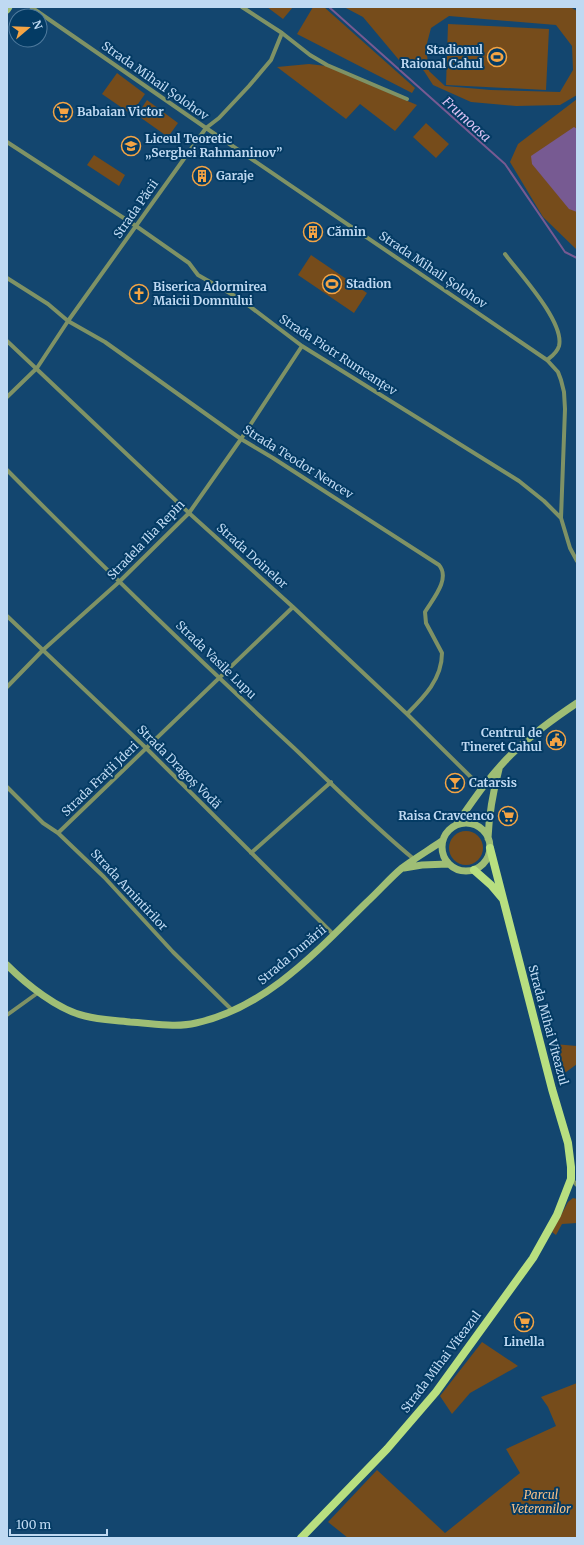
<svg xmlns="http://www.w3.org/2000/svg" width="584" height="1545" font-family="Merriweather,serif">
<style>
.green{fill:#764c1b;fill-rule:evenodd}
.water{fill:#775a92}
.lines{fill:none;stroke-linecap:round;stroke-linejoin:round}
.stream{stroke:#775a92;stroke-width:2}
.street{stroke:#7f9265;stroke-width:4}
.secondary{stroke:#9fbe75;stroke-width:7}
.primary{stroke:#b8df80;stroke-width:8}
.labels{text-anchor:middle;stroke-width:4;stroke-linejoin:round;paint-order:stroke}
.poi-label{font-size:12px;font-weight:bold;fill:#bfd9f2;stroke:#043b64;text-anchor:start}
.street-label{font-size:12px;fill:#bfd9f2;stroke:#043b64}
.park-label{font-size:12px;font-style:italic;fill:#f6bf85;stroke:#043b64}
.water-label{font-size:13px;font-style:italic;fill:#dbc2f4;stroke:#043b64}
</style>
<rect width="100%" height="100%" fill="#13466f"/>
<!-- green -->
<path class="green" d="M 267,7 L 293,7 L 283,19 Z
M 313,7 L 324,7 L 415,88 L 412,93 L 297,34 Z
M 344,7 L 570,7 L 577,11 L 577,95 L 560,105 L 516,106 L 471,102 L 433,85 L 424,71 L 412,59 L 399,60 L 363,17 ZM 449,16 L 556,25 L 572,46 L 573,70 L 560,92 L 491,90 L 445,86 L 429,71 L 426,47 L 431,28 Z
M 448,24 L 549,29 L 546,90 L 446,85 Z
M 309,64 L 326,66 L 417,105 L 395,131 L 360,104 L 346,119 L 277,67 Z
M 117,73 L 145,94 L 131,114 L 102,94 Z
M 577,99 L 577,250 L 543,217 L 510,162 L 518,144 Z
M 147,100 L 178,123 L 168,137 L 137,115 Z
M 426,123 L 449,144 L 436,158 L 413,137 Z
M 94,155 L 125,175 L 119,186 L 87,165 Z
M 311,255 L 367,293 L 354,313 L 298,275 Z
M449 848a17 17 0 1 1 34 0a17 17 0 1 1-34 0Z
M 554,1044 L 577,1046 L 577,1064 L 562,1075 Z
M 573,1198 L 577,1199 L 577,1223 L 562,1224 L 556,1235 L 552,1232 L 568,1202 Z
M 482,1342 L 518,1366 L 470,1393 L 452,1414 L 440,1396 Z
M 577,1383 L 577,1538 L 348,1538 L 328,1522 L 377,1470 L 445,1533 L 520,1473 L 506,1449 L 556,1426 L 548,1407 L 541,1397 Z"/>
<!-- water -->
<path class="water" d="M 574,127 L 577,129 L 577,212 L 569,209 L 532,164 L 531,156 Z"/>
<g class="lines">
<!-- stream -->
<path class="stream" d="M 329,7 L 505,164 L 565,252 L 577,258"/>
<!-- street -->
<path class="street" d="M 31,7 L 206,128 L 547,360 L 558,372 L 561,380 L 564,392 L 565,409 L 561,518
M 242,7 L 282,33 L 310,55 L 327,65 L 407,99
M 7,142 L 136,226 L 189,263 L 198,275 L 240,299 L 302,346 L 519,481 L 544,501 L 561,518 L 570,548 L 577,561
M 505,254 C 519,273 565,322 559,346 C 557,353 552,356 547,360
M 7,278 L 48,304 L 68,321 L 105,342 L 241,439 L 273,458 L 439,565 C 451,579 432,600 425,612 L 426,623 L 442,653 C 442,679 424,697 407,714
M 7,341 L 189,513 L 293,607 L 407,714 L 482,788
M 7,397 L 37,368 L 68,321 L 206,128 L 219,118 L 249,86 L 271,60 L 282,33
M 7,470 C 101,565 197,658 294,748 C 334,786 372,825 415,860
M 7,616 L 146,748 L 334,935
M 7,687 L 43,650 L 119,582 L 189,513 L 241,439 L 302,346
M 7,787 L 43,823 L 58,833 L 104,877 L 173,952 L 232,1010
M 58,833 L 293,607
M 251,853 L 331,782
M 7,1015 L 39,992
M 571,1179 L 577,1185"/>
<!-- secondary -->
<path class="secondary" d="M 7,10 L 9,7
M442 847a24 24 0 1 1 48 0a24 24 0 1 1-48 0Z
M 456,825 C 474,799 492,772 516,750 C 535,732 556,717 577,703
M 488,838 C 489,814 493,792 499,769
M 404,868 L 422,865 L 448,864
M 7,965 C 26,984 58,1010 85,1016 C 100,1020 115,1020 130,1022 C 151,1023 175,1028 196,1023 C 266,1008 318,950 367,902 C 379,891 390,878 402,868 C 415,858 429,850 442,841"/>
<!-- primary -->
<path class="primary" d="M 474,870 L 491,885 L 502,898
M 301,1538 L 387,1449 L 436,1392 L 533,1258 L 557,1215 L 571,1179 L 571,1167 L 568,1143 L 552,1089 L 490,848"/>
</g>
<!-- icons -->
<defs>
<symbol id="stadium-ring" viewBox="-11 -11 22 22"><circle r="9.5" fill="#043b64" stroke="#f4a444" stroke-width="1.5"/><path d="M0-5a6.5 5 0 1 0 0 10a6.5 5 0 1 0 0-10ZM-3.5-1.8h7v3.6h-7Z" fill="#f4a444"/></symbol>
<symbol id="supermarket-ring" viewBox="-11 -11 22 22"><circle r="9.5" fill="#043b64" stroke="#f4a444" stroke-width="1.5"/><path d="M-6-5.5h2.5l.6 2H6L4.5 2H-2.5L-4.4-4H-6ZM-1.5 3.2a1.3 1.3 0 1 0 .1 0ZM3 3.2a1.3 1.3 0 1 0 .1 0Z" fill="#f4a444"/></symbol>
<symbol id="school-ring" viewBox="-11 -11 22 22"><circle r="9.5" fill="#043b64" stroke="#f4a444" stroke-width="1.5"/><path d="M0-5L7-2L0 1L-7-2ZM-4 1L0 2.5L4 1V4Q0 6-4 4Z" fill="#f4a444"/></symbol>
<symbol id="building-ring" viewBox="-11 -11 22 22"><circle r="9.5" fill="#043b64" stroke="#f4a444" stroke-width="1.5"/><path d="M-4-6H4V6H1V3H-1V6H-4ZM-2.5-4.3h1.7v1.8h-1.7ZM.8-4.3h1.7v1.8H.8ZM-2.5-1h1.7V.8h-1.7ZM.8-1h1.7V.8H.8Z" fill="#f4a444"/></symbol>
<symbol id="church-ring" viewBox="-11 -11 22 22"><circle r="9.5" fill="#043b64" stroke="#f4a444" stroke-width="1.5"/><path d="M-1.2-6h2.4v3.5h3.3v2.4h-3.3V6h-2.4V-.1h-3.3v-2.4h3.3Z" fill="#f4a444"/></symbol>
<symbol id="civic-ring" viewBox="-11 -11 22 22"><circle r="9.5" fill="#043b64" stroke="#f4a444" stroke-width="1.5"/><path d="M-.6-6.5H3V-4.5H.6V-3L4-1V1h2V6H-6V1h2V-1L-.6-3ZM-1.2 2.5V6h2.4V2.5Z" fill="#f4a444"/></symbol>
<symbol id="bar-ring" viewBox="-11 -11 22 22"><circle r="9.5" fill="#043b64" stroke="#f4a444" stroke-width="1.5"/><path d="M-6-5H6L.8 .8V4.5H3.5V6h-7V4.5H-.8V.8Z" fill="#f4a444"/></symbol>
</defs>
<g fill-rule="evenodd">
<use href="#stadium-ring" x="486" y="46" width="22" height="22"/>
<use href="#supermarket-ring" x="52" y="101" width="22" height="22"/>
<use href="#school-ring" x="120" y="135" width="22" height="22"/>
<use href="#building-ring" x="191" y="165" width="22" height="22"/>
<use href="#building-ring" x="302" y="221" width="22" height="22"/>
<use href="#stadium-ring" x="321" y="273" width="22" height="22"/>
<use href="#church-ring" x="128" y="283" width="22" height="22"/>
<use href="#civic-ring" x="545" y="729" width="22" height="22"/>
<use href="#bar-ring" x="444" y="772" width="22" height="22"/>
<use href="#supermarket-ring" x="497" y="805" width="22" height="22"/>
<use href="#supermarket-ring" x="513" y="1311" width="22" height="22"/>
</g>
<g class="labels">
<!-- poi labels -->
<g class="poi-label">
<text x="483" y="54" text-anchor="end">Stadionul<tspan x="483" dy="14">Raional Cahul</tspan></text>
<text x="77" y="116">Babaian Victor</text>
<text x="145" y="143">Liceul Teoretic<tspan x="145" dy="14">„Serghei Rahmaninov”</tspan></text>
<text x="216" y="180">Garaje</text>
<text x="327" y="236">Cămin</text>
<text x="346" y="288">Stadion</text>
<text x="153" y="291">Biserica Adormirea<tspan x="153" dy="14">Maicii Domnului</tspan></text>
<text x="542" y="737" text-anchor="end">Centrul de<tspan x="542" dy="14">Tineret Cahul</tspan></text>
<text x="469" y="787">Catarsis</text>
<text x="494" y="820" text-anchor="end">Raisa Cravcenco</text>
<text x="524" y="1346" text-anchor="middle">Linella</text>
</g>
<!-- street labels -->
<g class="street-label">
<text transform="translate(155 81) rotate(35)" y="4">Strada Mihail Șolohov</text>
<text transform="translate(136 209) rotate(-55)" y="4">Strada Păcii</text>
<text transform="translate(433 270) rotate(34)" y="4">Strada Mihail Șolohov</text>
<text transform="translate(338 355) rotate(33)" y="4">Strada Piotr Rumeanțev</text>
<text transform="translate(298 462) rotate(32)" y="4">Strada Teodor Nencev</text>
<text transform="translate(146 540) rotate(-46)" y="4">Stradela Ilia Repin</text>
<text transform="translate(252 556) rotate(42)" y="4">Strada Doinelor</text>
<text transform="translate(216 660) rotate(44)" y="4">Strada Vasile Lupu</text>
<text transform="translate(179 767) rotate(45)" y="4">Strada Dragoș Vodă</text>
<text transform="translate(100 779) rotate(-44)" y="4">Strada Frații Jderi</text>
<text transform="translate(129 890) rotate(47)" y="4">Strada Amintirilor</text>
<text transform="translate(292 955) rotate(-40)" y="4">Strada Dunării</text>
<text transform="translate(548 1025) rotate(75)" y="4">Strada Mihai Viteazul</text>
<text transform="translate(441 1362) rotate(-53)" y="4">Strada Mihai Viteazul</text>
</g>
<!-- park labels -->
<g class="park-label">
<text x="541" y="1499">Parcul<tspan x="541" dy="14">Veteranilor</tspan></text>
</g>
<!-- water labels -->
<g class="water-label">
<text transform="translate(467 119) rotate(42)" y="5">Frumoasa</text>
</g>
</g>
<!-- border -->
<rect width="584" height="1545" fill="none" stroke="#bfd9f2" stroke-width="16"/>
<!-- north arrow -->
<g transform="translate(28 28) rotate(71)"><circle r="19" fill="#043b64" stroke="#4f7a9d"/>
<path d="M0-3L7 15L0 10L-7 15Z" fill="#f4a444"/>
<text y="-6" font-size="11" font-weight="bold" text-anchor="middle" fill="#bfd9f2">N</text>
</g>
<!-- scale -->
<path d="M10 1529v6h97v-6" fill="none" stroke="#bfd9f2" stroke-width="2"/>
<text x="16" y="1529" font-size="12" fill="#bfd9f2" stroke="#043b64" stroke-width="3" paint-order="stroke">100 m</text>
</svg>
